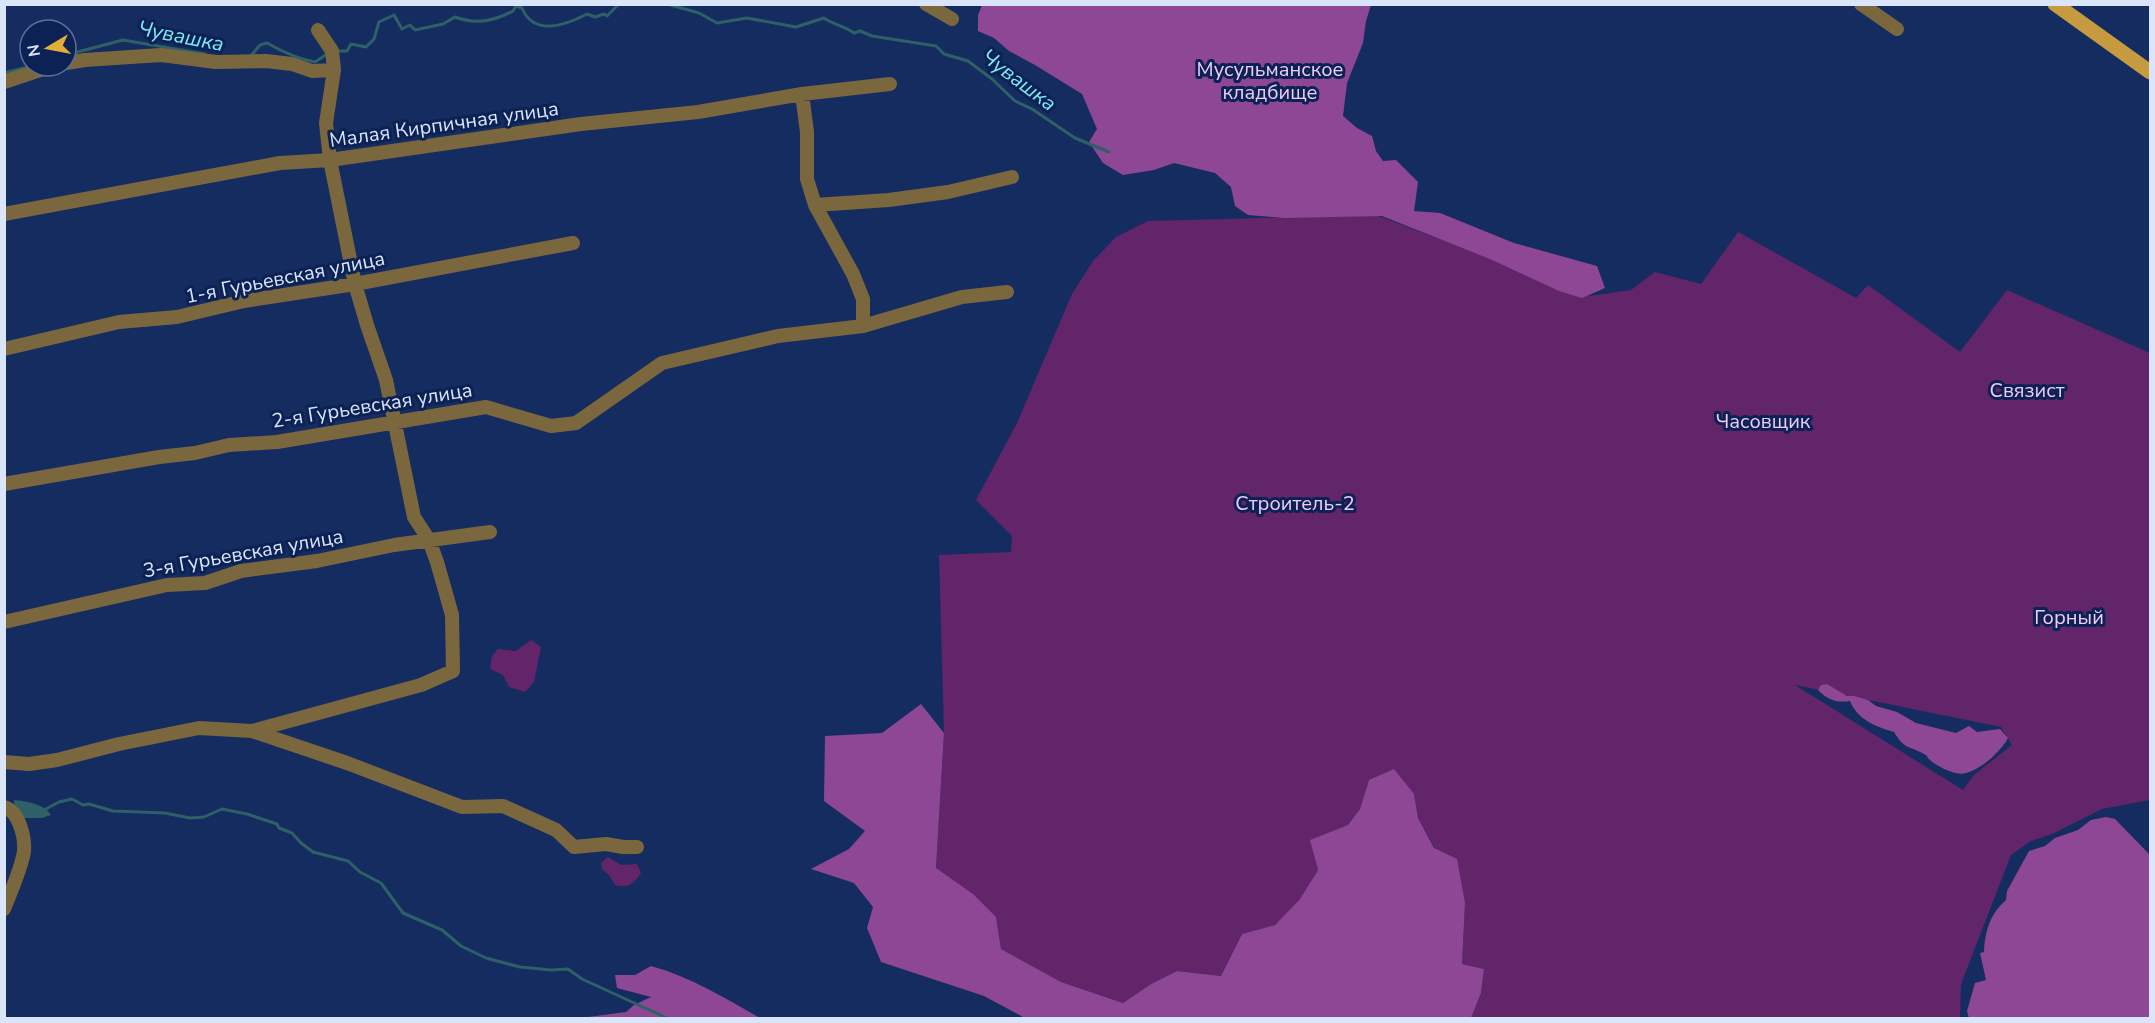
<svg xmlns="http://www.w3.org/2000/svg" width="2155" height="1023" font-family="'Nunito Sans',sans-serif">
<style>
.green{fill:#622569;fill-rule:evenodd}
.forest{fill:#8d4795}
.water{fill:#2d6166}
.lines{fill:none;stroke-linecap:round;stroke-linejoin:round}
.stream{stroke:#2d6166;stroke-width:3}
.minor{stroke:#7b673e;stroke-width:14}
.major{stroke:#c69b40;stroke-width:15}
.labels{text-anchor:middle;stroke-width:6;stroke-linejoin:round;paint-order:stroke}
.park-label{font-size:20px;fill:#f1cbf4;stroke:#0c2154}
.street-label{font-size:20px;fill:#dbe5f9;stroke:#0c2154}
.water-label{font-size:21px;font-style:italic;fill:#7debf5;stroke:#0c2154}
</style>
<rect width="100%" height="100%" fill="#152c60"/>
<!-- green -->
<path class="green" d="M 1376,215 L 1590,296 L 1631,290 L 1655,272 L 1701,284 L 1738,232 L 1856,298 L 1868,285 L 1960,352 L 2007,290 L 2150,353 L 2150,800 L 2102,809 L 2052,834 L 2031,841 L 2011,855 L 1961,984 L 1960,1018 L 1471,1018 L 1481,993 L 1484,969 L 1462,964 L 1465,903 L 1418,818 L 1414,794 L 1369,780 L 1360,809 L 1348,825 L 1311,840 L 1318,870 L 1300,899 L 1275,925 L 1242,934 L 1221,976 L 1177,971 L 1151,984 L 1123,1003 L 1061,982 L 1001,949 L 996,917 L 936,868 L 944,733 L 939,555 L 1011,552 L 1012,536 L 976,500 L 1017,423 L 1072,294 L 1093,261 L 1116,237 L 1148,221 ZM 1795,685 L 2001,727 L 2012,745 L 1974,775 L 1963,790 Z
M 531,640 L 541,647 L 534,682 L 525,692 L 509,687 L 503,675 L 490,669 L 492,656 L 498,649 L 516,651 Z
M 608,857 L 621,865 L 637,864 L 641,873 C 634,884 628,888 615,885 L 609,875 L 602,869 L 601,863 Z"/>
<!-- forest -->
<path class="forest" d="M 982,5 L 1371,5 L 1366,21 L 1363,43 L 1347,83 L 1343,116 L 1357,128 L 1372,136 L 1376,151 L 1383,161 L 1396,160 L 1418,182 L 1414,211 L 1440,213 L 1514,243 L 1597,266 L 1605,288 L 1582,298 L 1559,291 L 1490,259 L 1382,216 L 1284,218 L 1248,215 L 1235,206 L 1231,187 L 1215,173 L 1174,163 L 1154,170 L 1123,175 L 1103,163 L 1089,142 L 1097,129 L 1082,94 L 1035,65 L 1009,51 L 994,38 L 978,31 L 978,15 Z
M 1827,684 L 1847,696 L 1854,696 L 1868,700 L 1876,706 L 1897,712 L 1916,723 L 1956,733 L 1969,726 L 1977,732 L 2000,729 L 2008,738 C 2001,752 1973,778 1956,773 C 1949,772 1935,765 1930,760 C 1924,755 1931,758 1924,754 C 1908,745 1905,750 1894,732 C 1876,727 1857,719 1850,701 C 1836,703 1828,700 1818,690 L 1821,685 Z
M 921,704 L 944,733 L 936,868 L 973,894 L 996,917 L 1001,949 L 1061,982 L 1123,1003 L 1151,984 L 1177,971 L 1221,976 L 1242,934 L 1275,925 L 1300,899 L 1318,870 L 1310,840 L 1348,825 L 1360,809 L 1369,780 L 1394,769 L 1414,794 L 1418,818 L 1434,848 L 1457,859 L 1465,903 L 1462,964 L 1484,969 L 1481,993 L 1471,1018 L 1025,1018 L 984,996 L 881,962 L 867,928 L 873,907 L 854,883 L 811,869 L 849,849 L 865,831 L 824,801 L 825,736 L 882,733 Z
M 2106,817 L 2115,819 L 2150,855 L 2150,1018 L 1969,1018 L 1967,1011 L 1975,983 L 1986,980 L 1980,953 L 1984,952 C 1985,931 1990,914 2006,900 L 2007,891 L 2029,851 L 2045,846 L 2055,838 L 2078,830 L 2091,820 Z
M 651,966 C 691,977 725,998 760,1018 L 588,1017 L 626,1012 L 634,1005 L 651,997 L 617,988 L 615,975 L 635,975 Z"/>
<!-- water -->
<path class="water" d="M 14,800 C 26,801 44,804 51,815 L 42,818 L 21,818 L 15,811 Z"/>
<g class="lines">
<!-- stream -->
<path class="stream" d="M 667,4 L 699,13 L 717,23 L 747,18 L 796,27 L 824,18 C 834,25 845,26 854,33 L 860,31 L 872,36 L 936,46 L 944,54 L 968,61 L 992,79 L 1015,101 L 1032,109 L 1075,138 L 1109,152
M 336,51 L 347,51 L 351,44 L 366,47 L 374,39 L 379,22 L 394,15 L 402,29 L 410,25 L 415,30 L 443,24 L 455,17 C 476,25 494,21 513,11 L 516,6 L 522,8 C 534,37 566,25 587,14 L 595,17 L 604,14 L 607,16 L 618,5 L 621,4
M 66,55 L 123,40 L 205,54
M 250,57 L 260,45 L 267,43 C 281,51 299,59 315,62 L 327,54
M 4,73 L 32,66
M 44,810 L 59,802 L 72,799 L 83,805 L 89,804 L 113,811 L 165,813 L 190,818 L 204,817 L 222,809 L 247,814 L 277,824 L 279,828 L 292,833 L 301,843 L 313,852 L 348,861 L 360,872 L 381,883 L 403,913 L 442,930 L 461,946 L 486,958 L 520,967 L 551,970 L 568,969 L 582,979 L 667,1018"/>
<!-- minor -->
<path class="minor" d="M 926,4 L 952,19
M 1861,4 L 1897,29
M 66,63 L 85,60 L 161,55 L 216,62 L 266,61 L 292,64 L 312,71 L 334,70
M 4,82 L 52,66
M 802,94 L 807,132 L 807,179 L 815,205 L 853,274 L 863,299 L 863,326
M 815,205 L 889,200 L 948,192 L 1012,177
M 4,214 L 280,163 L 330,160 L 581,124 L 698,112 L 802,94 L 890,84
M 4,349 L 119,322 L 177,317 L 244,301 L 355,284 L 573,243
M 4,484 L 159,457 L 195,453 L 229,445 L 277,442 L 486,407 L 551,426 L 576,423 L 662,363 L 778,336 L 863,326 L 962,297 L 1007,292
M 4,622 L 167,585 L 205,583 L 241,571 L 317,561 L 394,545 L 490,532
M 252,731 L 347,763 L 462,807 L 503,806 L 556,830 L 574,847 L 606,844 L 623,847 L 637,847
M 4,762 L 29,764 L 57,760 L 119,744 L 199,728 L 252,731 L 421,685 L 453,671 L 452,615 L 437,562 L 429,540 L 414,517 L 386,380 L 367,325 L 355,284 L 330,160 L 326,123 L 334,70 L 332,51 L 318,30
M 4,807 C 19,811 25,837 24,851 C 22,867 10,894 4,909"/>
<!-- major -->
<path class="major" d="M 2055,4 L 2150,72"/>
</g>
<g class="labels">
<!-- park labels -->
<g class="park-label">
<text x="1270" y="76">Мусульманское<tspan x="1270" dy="23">кладбище</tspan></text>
<text x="2027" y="397">Связист</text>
<text x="1763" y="428">Часовщик</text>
<text x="1295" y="510">Строитель-2</text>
<text x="2069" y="624">Горный</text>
</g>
<!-- street labels -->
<g class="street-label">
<text transform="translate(444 124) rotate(-8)" y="7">Малая Кирпичная улица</text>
<text transform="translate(285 277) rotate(-11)" y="7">1-я Гурьевская улица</text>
<text transform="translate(372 405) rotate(-9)" y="7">2-я Гурьевская улица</text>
<text transform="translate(243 553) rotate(-10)" y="7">3-я Гурьевская улица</text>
</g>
<!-- water labels -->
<g class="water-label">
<text transform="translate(181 36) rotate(11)" y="7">Чувашка</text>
<text transform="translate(1019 80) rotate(37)" y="7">Чувашка</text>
</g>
</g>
<!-- border -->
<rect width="2155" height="1023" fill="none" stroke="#dbe5f9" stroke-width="12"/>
<!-- north arrow -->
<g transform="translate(48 48) rotate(260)"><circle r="28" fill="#0c2154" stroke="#5f6f96" stroke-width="1.5"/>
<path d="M0-4.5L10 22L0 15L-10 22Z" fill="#e3ae35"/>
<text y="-9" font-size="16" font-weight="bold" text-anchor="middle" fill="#dbe5f9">N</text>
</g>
</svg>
